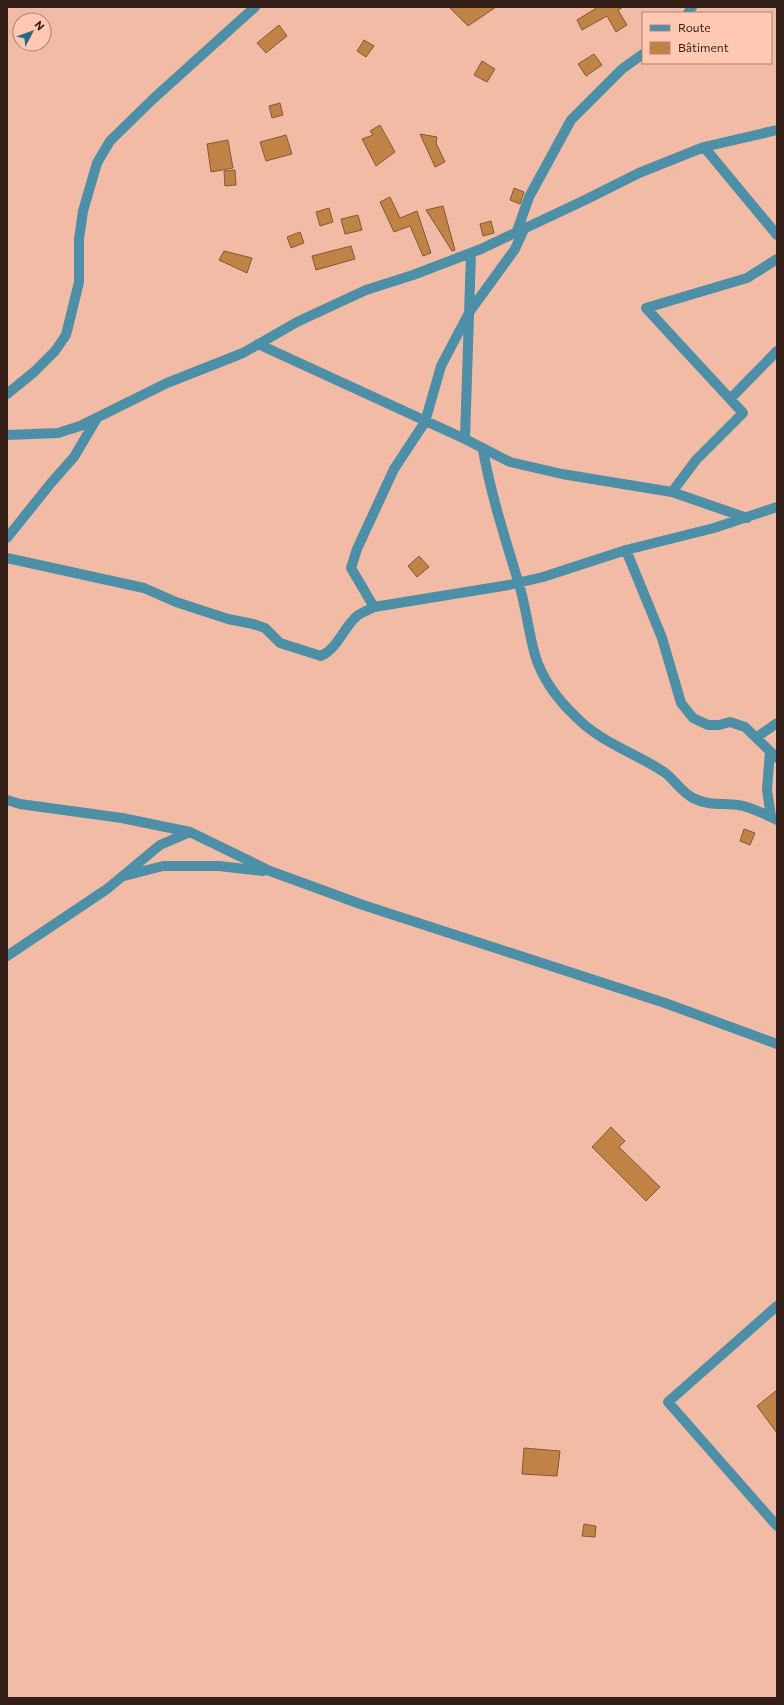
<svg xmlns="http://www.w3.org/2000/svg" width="784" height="1705" font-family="Commissioner,sans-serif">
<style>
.building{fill:#c08245;stroke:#805b38}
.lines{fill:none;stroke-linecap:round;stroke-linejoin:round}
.street{stroke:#4c8fa6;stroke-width:10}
</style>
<rect width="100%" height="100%" fill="#f1bba5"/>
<!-- building -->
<path class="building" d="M 449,7 L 496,7 L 468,26 Z
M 598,7 L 623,7 L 618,10 L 627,25 L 616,32 L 607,16 L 582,30 L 577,20 Z
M 279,25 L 287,36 L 266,53 L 257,43 Z
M 364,40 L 374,46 L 366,57 L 357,51 Z
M 594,54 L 602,65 L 586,76 L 578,64 Z
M 482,61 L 495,69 L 487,82 L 474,75 Z
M 280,103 L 283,115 L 272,118 L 269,106 Z
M 380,125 L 395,152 L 376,166 L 362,139 L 373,135 L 370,131 Z
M 420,134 L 437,137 L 436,143 L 445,162 L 435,167 Z
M 286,135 L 292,154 L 266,161 L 260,142 Z
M 228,140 L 233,168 L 211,172 L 207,144 Z
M 235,170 L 236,185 L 225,186 L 224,171 Z
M 514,188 L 524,192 L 520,204 L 510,200 Z
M 390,197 L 400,218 L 417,211 L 431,253 L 423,256 L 410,226 L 394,232 L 380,202 Z
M 443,206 L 455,250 L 452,251 L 426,210 Z
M 329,208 L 333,222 L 320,226 L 316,212 Z
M 358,215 L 362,230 L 345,234 L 341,219 Z
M 491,221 L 494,233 L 483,236 L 480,224 Z
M 300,232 L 304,243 L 291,248 L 287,237 Z
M 351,246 L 355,259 L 316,270 L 312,256 Z
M 224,251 L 252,258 L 247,273 L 219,260 Z
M 419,556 L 429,567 L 417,577 L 408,566 Z
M 744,829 L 755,833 L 750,845 L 740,841 Z
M 611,1127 L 625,1141 L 619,1147 L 660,1187 L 646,1201 L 592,1147 Z
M 777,1390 L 777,1433 L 757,1406 Z
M 524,1448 L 560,1451 L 557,1476 L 522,1474 Z
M 584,1524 L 596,1526 L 595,1537 L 582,1536 Z"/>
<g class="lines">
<!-- street -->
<path class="street" d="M 688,13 L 692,7
M 704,147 L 777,235
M 517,231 L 529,197 L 571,120 L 622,69 L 643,54
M 258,344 L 465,439 L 510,462 L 562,474 L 672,492 L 747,518
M 7,394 L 34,372 L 55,351 L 66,335 L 79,282 L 79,239 L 83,211 L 97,163 L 110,141 L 153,99 L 255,7
M 730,399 L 777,351
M 7,435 L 58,433 L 80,426 L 167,383 L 243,353 L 297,322 L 366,290 L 413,275 L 481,249 L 585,200 L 639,173 L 704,147 L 777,130
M 465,439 L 471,253
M 483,450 C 491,495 505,538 518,581 C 526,605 528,631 535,655 C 542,679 559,701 577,718 C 602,743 635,753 664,772 C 675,780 681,792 693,798 C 708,806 722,803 738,805 C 752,807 764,814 777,820
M 672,492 L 696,460 L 743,413 L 646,308 L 747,278 L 777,259
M 7,538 L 51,483 L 74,457 L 97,418
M 626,550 L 662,638 L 681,703 L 693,718 L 708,725 L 719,725 L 730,722 L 745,727 L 777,758
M 7,558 L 144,588 L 176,602 L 228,619 L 253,624 L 265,628 L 280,643 L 321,656 C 338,648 343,628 357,616 C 362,612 369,610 374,607 L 509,585 L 543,577 L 626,550 L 714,528 L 777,507
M 374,607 L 351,568 L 357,549 L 394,469 L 425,422 L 441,366 L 470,311 L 515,249 L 525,227
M 757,737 L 777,723
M 770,751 L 767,790 L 771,817
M 7,800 L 20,804 L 122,818 L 190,832 L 270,871 L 363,905 L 665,1003 L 777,1044
M 124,876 L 163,866 L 219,866 L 263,871
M 7,956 L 107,889 L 160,845 L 190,832
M 777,1306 L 668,1402 L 777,1526"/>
</g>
<!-- border -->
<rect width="784" height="1705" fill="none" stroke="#331f17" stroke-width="16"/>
<!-- legend -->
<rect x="642" y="12" width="130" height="52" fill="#ffc8b2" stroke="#ad8474"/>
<rect x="650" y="25" width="20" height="6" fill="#4c8fa6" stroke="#ad8474"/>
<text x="678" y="32" font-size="12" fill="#331f17">Route</text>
<rect x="650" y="42" width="20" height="12" fill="#c08245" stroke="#ad8474"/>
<text x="678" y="52" font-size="12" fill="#331f17">Bâtiment</text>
<!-- north arrow -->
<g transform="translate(32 32) rotate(49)"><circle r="19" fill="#ffc8b2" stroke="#ad8474"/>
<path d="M0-3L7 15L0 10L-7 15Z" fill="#2b6a7f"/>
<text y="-6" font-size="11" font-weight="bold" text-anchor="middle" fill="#331f17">N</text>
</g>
</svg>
